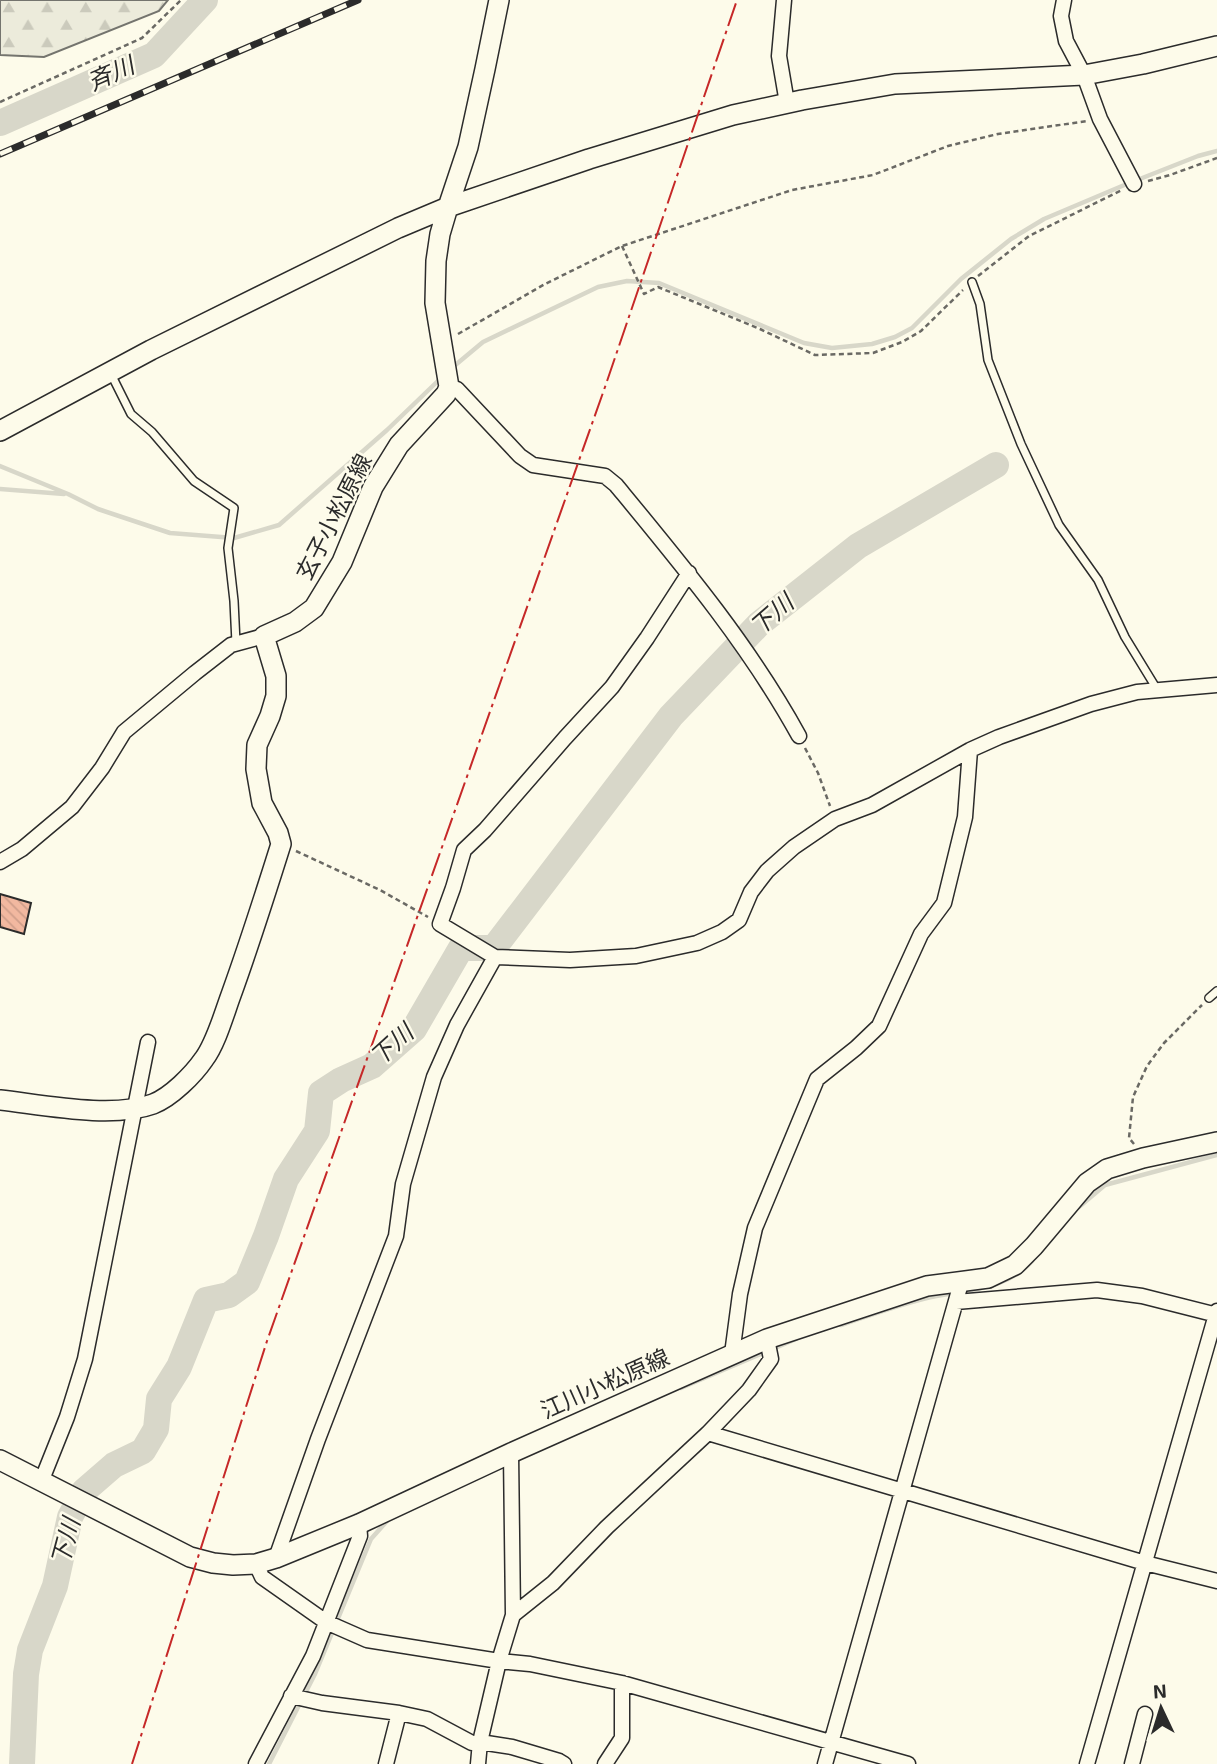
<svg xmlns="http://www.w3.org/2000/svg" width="1217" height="1764" font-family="'Exo 2','Noto Sans JP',sans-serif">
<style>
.forest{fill:url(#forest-firs);stroke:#74746e;stroke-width:2}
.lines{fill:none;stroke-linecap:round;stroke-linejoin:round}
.stream{stroke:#d8d7c9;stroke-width:4.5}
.river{stroke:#d8d7c9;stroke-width:26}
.building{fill:url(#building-back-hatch);stroke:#2b2b2b;stroke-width:2}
.lane-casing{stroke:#2b2b2b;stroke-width:10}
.street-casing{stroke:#2b2b2b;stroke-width:17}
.secondary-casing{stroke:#2b2b2b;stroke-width:22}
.path{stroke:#6a6964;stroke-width:2.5;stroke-dasharray:5 3.5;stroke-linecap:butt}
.lane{stroke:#fdfbea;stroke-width:7}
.street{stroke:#fdfbea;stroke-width:14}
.secondary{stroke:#fdfbea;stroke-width:19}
.rail-casing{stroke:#2b2b2b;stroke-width:7}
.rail{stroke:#fdfbea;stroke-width:4.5;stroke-dasharray:13;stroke-linecap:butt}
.power{stroke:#c62828;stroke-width:2;stroke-dasharray:24 5 3.5 5;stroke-linecap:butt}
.labels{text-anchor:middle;stroke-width:5;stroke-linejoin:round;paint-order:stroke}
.street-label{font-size:23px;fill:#2b2b2b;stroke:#fdfbea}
.water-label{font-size:24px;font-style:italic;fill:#2b2b2b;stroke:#fdfbea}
</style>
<defs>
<pattern id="forest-firs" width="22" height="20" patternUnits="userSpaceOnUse" patternTransform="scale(1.75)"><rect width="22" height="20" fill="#ecebdb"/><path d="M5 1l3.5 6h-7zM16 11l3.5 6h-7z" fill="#cbcabc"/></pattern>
<pattern id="building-back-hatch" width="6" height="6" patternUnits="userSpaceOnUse" patternTransform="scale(1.75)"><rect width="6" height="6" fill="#f2b8a0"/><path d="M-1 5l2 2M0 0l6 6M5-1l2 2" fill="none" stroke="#d09e8a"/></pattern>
</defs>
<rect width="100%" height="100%" fill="#fdfbea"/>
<!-- forest -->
<path class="forest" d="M 0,0 L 168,0 L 159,11 L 44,57 L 0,55 Z"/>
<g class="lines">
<!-- stream -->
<path class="stream" d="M 453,367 L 483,342 L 598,287 L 627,281 L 659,283 L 804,343 L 832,348 L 872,344 L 895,337 L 912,328 L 961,279 L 1011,239 L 1044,219 L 1122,186 L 1198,156 L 1217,151
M 0,466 L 68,494 L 98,509 L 170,533 L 234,538 L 279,525 L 387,430 L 441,378
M 0,489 L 64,494
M 1079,1207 L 1105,1185 L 1217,1155
M 841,1325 C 868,1316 895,1306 923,1299 C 961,1289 1004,1293 1032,1261
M 681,1388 L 796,1339
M 269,1764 L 315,1674 L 371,1539 L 387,1521"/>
<!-- river -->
<path class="river" d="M 0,123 L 154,55 L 205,0
M 22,1764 L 26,1674 L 30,1650 L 55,1586 L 70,1517 L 84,1491 L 114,1465 L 143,1451 L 156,1429 L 159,1399 L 179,1367 L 206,1300 L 229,1295 L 247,1282 L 266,1236 L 286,1179 L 317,1131 L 321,1093 L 341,1080 L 372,1066 L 414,1029 L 461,948 L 494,948 L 671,716 L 759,624 L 858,546 L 996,465"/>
</g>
<!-- building -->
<path class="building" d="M 0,894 L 31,903 L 24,934 L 0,927 Z"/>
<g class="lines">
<defs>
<path id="lane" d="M 972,282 L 980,304 L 988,360 L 1021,444 L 1059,525 L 1098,580 L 1125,637 L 1158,691
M 111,374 L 131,414 L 152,432 L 194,481 L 234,508 L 228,548 L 234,601 L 236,643
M 1209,998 L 1217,991"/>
<path id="street" d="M 784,0 L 779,56 L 787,103
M 1064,0 L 1061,16 L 1066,41 L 1084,75 L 1100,119 L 1134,184
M 449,387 L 457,389 L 520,456 L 533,465 L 605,476 L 616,485 C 682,565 749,645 799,736
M 689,573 L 647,638 L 612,687 L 565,738 L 485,830 L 464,850 L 453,888 L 440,924 L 495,957 L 570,960 L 636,956 L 697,943 L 722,932 L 739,920 L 751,892 L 767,871 L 794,847 L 835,819 L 872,805 L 970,750 L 999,737 L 1091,704 L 1137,692 L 1217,685
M 0,862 L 22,849 L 72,807 L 102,768 L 124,732 L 195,673 L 231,645 L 264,636
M 956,1302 L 1097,1290 L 1142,1296 L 1217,1315
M 732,1354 L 740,1294 L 755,1228 L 817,1079 L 856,1048 L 879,1026 L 921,934 L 944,903 L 965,817 L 970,750
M 708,1433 L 1145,1563 L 1217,1581
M 41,1482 L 67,1417 L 85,1359 L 148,1042
M 276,1558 L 318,1439 L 396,1236 L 403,1184 L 434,1077 L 457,1025 L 495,957
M 256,1564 L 262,1577 L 326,1622 L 367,1640 L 499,1661 L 530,1664 L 622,1683 L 908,1764
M 513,1615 L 553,1583 L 607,1527 L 708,1433 L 749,1390 L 771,1359 L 767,1339
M 291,1696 L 322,1703 L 399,1713 L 427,1719 L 472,1743 L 480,1742 L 512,1747 L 559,1761 L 564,1764
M 256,1764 L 313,1656 L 360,1536 L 359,1524
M 386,1764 L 399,1713
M 478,1764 L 480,1742 L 499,1661 L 513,1615 L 511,1453
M 605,1764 L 622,1738 L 622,1683
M 825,1764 L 961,1283
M 1087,1764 L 1217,1311
M 1132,1764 L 1145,1714"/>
<path id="secondary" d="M 0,431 L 151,350 L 398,228 L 448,207 L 589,159 L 733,115 L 802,100 L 895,84 L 1084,75 L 1143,64 L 1217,46
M 0,1100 C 44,1105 112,1119 153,1104 C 171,1097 193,1075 204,1059 C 216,1043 224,1014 231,995 C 249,945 265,895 281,844 L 278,833 L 262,803 L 256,769 L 257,745 L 270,716 L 276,696 L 276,676 L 264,636 L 295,622 L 314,608 L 342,562 L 373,487 L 399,445 L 446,394 L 449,387 L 435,303 L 436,261 L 440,234 L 448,207 L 468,147 L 485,69 L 499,0
M 0,1460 L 190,1557 L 213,1563 L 233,1565 L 256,1564 L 276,1558 L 359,1524 L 511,1453 L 767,1339 L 927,1286 L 988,1278 L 1015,1265 L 1034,1246 L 1087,1183 L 1107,1169 L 1143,1158 L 1217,1142"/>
</defs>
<!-- lane casing -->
<use href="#lane" class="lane-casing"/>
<!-- street casing -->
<use href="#street" class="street-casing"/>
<!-- secondary casing -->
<use href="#secondary" class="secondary-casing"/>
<!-- path -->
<path class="path" d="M 0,102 L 142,38 L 181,0
M 1148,181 L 1170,175 L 1217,158
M 622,246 L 644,294 L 658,287 L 760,329 L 815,355 L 873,353 L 902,342 L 921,331 L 963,290
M 978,276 L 1029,236 L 1122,190
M 458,334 L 545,284 L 622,246 L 792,190 L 873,175 L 948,146 L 998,134 L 1087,121
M 805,748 L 818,773 L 830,806
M 296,851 L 380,890 L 428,917
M 1134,1144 L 1129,1138 L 1133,1097 L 1147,1066 L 1164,1043 L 1202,1005"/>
<!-- lane -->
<use href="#lane" class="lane"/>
<!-- street -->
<use href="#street" class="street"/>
<!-- secondary -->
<use href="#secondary" class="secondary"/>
<defs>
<path id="rail" d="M 0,154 L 358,0"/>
</defs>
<!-- rail casing -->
<use href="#rail" class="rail-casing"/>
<!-- rail -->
<use href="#rail" class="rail"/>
<!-- power -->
<path class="power" d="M 132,1764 L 267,1341 L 605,387 L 737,0"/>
</g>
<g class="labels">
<!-- street labels -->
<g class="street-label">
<text transform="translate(334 517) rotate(-63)" y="8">玄子小松原線</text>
<text transform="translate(605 1384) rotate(-24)" y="8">江川小松原線</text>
</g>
<!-- water labels -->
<g class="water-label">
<text transform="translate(111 74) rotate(-24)" y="8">斉川</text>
<text transform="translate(772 615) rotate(-41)" y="8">下川</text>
<text transform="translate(392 1045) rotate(-42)" y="8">下川</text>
<text transform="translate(66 1542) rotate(-75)" y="8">下川</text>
</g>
</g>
<!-- north arrow -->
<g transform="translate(1161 1708) rotate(356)" stroke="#fdfbea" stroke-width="5" paint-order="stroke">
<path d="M0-5L12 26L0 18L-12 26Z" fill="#2b2b2b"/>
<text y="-10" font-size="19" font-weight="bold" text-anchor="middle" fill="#2b2b2b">N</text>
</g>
</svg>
